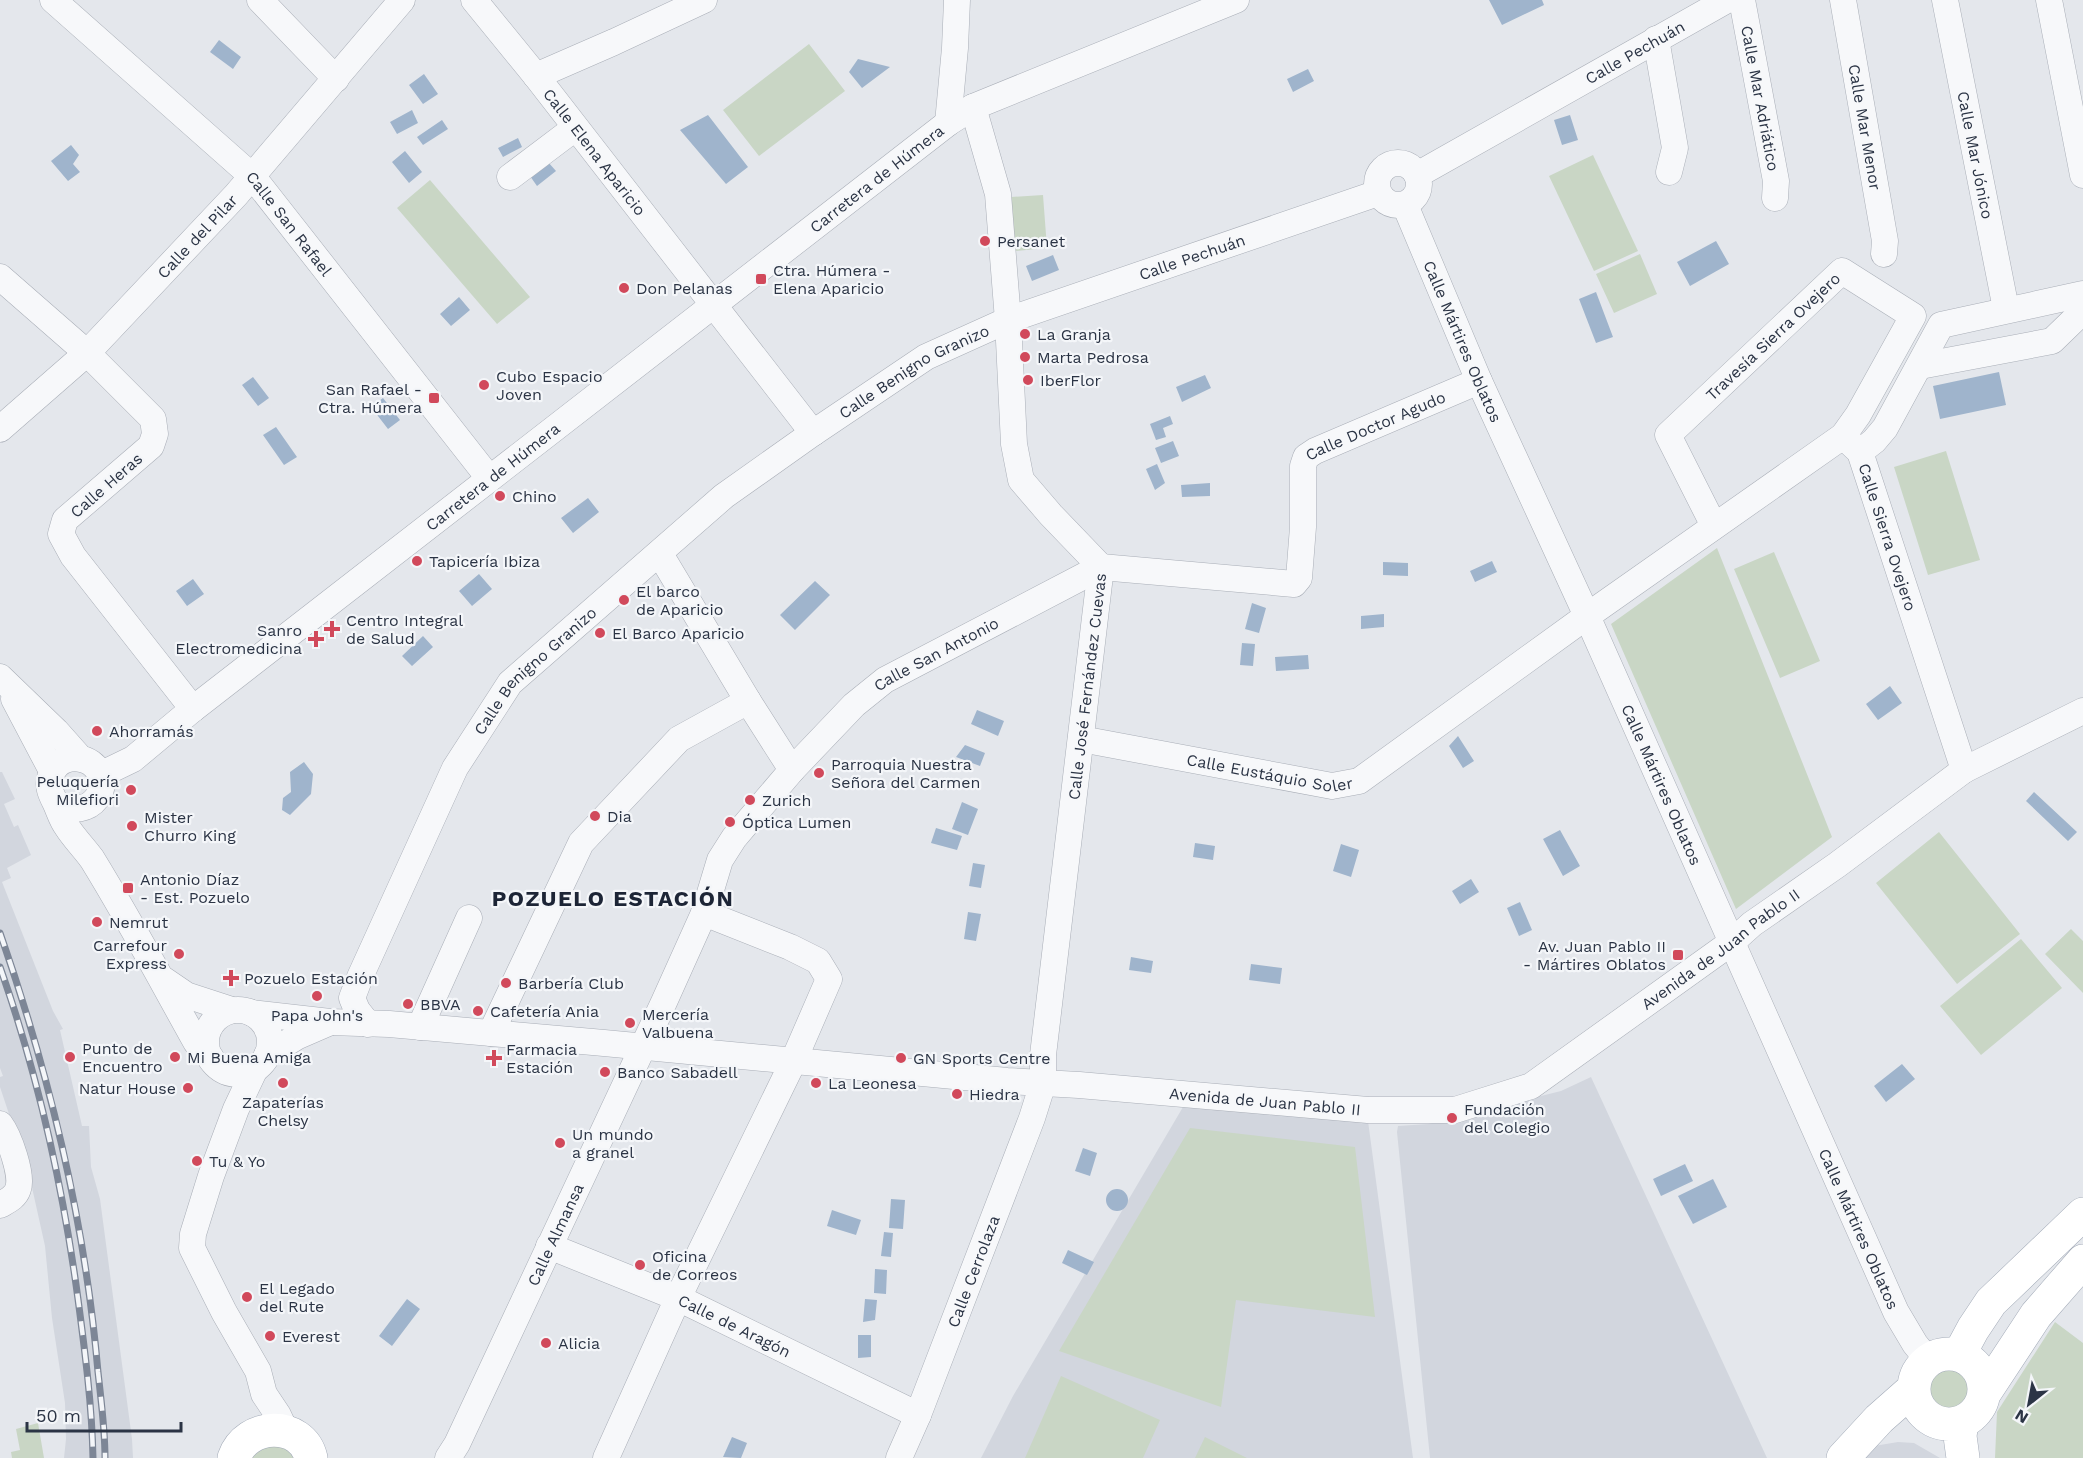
<svg xmlns="http://www.w3.org/2000/svg" width="2083" height="1458" font-family="'Work Sans',sans-serif">
<style>
.built{fill:#d2d6de}
.green{fill:#c9d6c5}
.water{fill:#9fb4cc}
.lines{fill:none;stroke-linecap:round;stroke-linejoin:round}
.minor-casing{stroke:#a9aeb7;stroke-width:27}
.major-casing{stroke:#a3abb8;stroke-width:34}
.minor{stroke:#f7f8fa;stroke-width:26}
.major{stroke:#fff;stroke-width:33}
.rail-casing{stroke:#7d8696;stroke-width:7}
.rail{stroke:#f4f6f9;stroke-width:4.5;stroke-dasharray:14;stroke-linecap:butt}
.poi-dot{fill:#d1495b;stroke:#f4f6f9;stroke-width:2}
.labels{text-anchor:middle;stroke-width:4.5;stroke-linejoin:round;paint-order:stroke}
.street-label{font-size:16px;fill:#2b3445;stroke:#f4f6f9}
.poi-label{font-size:16px;fill:#2b3445;stroke:#f4f6f9;text-anchor:start}
.district-label{font-size:22px;font-weight:bold;letter-spacing:1.5px;fill:#1d2536;stroke:#f4f6f9}
</style>
<rect width="100%" height="100%" fill="#e4e7ec"/>
<!-- built -->
<path class="built" d="M 0,772 L 2,772 L 15,799 L 4,804 L 14,827 L 18,825 L 31,855 L 7,868 L 11,878 L 2,882 L 53,1011 L 63,1029 L 60,1030 L 82,1126 L 89,1126 L 91,1167 L 100,1199 L 132,1439 L 133,1458 L 64,1458 L 66,1439 L 65,1403 L 52,1318 L 45,1246 L 29,1174 L 0,1087 L 0,1077 L 3,1076 L 0,1068 Z
M 1591,1077 L 1767,1458 L 1430,1458 L 1397,1132 L 1398,1126 L 1428,1124 L 1561,1091 Z
M 1183,1107 L 1368,1121 L 1413,1458 L 981,1458 L 1013,1396 Z
M 1898,1442 L 1914,1443 L 1940,1458 L 1858,1458 L 1874,1446 Z"/>
<!-- green -->
<path class="green" d="M 809,44 L 845,91 L 759,156 L 723,110 Z
M 1593,155 L 1638,251 L 1594,271 L 1549,176 Z
M 430,180 L 530,297 L 497,324 L 397,208 Z
M 1043,195 L 1047,248 L 1015,251 L 1011,197 Z
M 1640,254 L 1657,294 L 1614,313 L 1596,274 Z
M 1946,451 L 1980,560 L 1928,575 L 1894,467 Z
M 1717,548 L 1832,837 L 1736,909 L 1611,624 Z
M 1774,552 L 1820,661 L 1780,678 L 1734,569 Z
M 1939,832 L 2020,934 L 1957,984 L 1876,883 Z
M 2071,929 L 2083,941 L 2083,993 L 2045,954 Z
M 2021,939 L 2062,988 L 1981,1055 L 1940,1006 Z
M 1190,1128 L 1355,1147 L 1375,1317 L 1236,1300 L 1221,1407 L 1059,1351 Z
M 2055,1322 L 2083,1343 L 2083,1458 L 1995,1458 L 1997,1412 Z
M1921 1389a28 28 0 1 1 56 0a28 28 0 1 1-56 0Z
M 1061,1376 L 1160,1420 L 1143,1458 L 1025,1458 Z
M 38,1423 L 44,1458 L 12,1458 L 11,1452 L 20,1450 L 16,1429 Z
M 1205,1437 L 1247,1458 L 1195,1458 Z
M 278,1440 L 300,1458 L 245,1458 Z"/>
<!-- water -->
<path class="water" d="M 1489,0 L 1542,0 L 1544,5 L 1502,25 Z
M 219,40 L 241,57 L 233,69 L 210,52 Z
M 858,59 L 890,67 L 862,88 L 849,72 Z
M 1308,69 L 1314,81 L 1293,92 L 1287,79 Z
M 424,74 L 438,94 L 423,104 L 409,85 Z
M 412,110 L 418,123 L 397,134 L 390,122 Z
M 708,115 L 748,167 L 726,184 L 680,130 Z
M 1570,115 L 1578,140 L 1562,145 L 1554,120 Z
M 442,120 L 448,129 L 423,145 L 417,137 Z
M 518,138 L 522,147 L 503,157 L 498,148 Z
M 71,145 L 79,155 L 73,164 L 80,172 L 68,181 L 51,161 Z
M 405,151 L 422,172 L 409,183 L 392,162 Z
M 548,162 L 556,171 L 537,186 L 530,176 Z
M 1716,241 L 1729,264 L 1690,286 L 1677,262 Z
M 1053,255 L 1059,270 L 1032,281 L 1026,266 Z
M 1596,292 L 1613,337 L 1596,343 L 1579,299 Z
M 459,297 L 470,310 L 451,326 L 440,314 Z
M 1999,372 L 2006,405 L 1940,419 L 1933,386 Z
M 1205,375 L 1211,388 L 1182,402 L 1176,387 Z
M 253,377 L 269,398 L 258,406 L 242,385 Z
M 383,398 L 400,420 L 388,429 L 371,407 Z
M 1170,416 L 1173,424 L 1163,428 L 1166,437 L 1156,440 L 1150,424 Z
M 276,427 L 297,457 L 284,465 L 263,435 Z
M 1173,441 L 1179,456 L 1161,463 L 1155,448 Z
M 1157,464 L 1165,483 L 1155,490 L 1146,469 Z
M 1210,483 L 1210,496 L 1182,497 L 1181,485 Z
M 588,498 L 599,512 L 573,533 L 561,518 Z
M 1492,561 L 1497,572 L 1475,582 L 1470,571 Z
M 1383,562 L 1408,563 L 1408,576 L 1383,575 Z
M 479,574 L 492,589 L 472,606 L 459,591 Z
M 193,579 L 204,594 L 187,606 L 176,591 Z
M 815,581 L 830,595 L 795,630 L 780,615 Z
M 1252,603 L 1266,608 L 1259,633 L 1245,629 Z
M 1384,614 L 1384,627 L 1361,629 L 1361,616 Z
M 423,636 L 433,647 L 412,666 L 402,656 Z
M 1242,643 L 1255,644 L 1253,666 L 1240,665 Z
M 1308,655 L 1309,669 L 1276,671 L 1275,657 Z
M 1890,686 L 1902,703 L 1878,720 L 1866,704 Z
M 977,710 L 1004,721 L 998,736 L 971,724 Z
M 1458,736 L 1474,761 L 1463,768 L 1449,746 Z
M 965,745 L 985,753 L 980,766 L 956,757 Z
M 304,762 L 313,774 L 311,794 L 290,815 L 282,810 L 283,798 L 291,792 L 290,772 Z
M 2034,792 L 2077,832 L 2068,841 L 2026,801 Z
M 962,802 L 978,809 L 968,835 L 952,829 Z
M 936,828 L 962,836 L 957,850 L 931,843 Z
M 1560,830 L 1580,866 L 1563,876 L 1543,839 Z
M 1195,843 L 1215,846 L 1213,860 L 1193,857 Z
M 1341,844 L 1359,850 L 1351,877 L 1333,871 Z
M 973,863 L 985,865 L 981,888 L 969,886 Z
M 1471,879 L 1479,892 L 1460,904 L 1452,891 Z
M 1520,902 L 1532,930 L 1519,936 L 1507,908 Z
M 968,912 L 981,914 L 976,941 L 964,939 Z
M 1131,957 L 1153,961 L 1151,973 L 1129,970 Z
M 1251,964 L 1282,968 L 1280,984 L 1249,980 Z
M 1902,1064 L 1915,1079 L 1886,1102 L 1874,1086 Z
M 1083,1148 L 1097,1153 L 1090,1176 L 1075,1171 Z
M 1685,1164 L 1693,1181 L 1661,1196 L 1653,1179 Z
M 1713,1179 L 1727,1207 L 1693,1224 L 1678,1196 Z
M1106 1200a11 11 0 1 1 22 0a11 11 0 1 1-22 0Z
M 891,1199 L 905,1200 L 903,1229 L 889,1228 Z
M 832,1210 L 861,1220 L 856,1235 L 827,1226 Z
M 884,1232 L 893,1233 L 891,1257 L 881,1256 Z
M 1068,1250 L 1094,1262 L 1087,1275 L 1062,1263 Z
M 875,1269 L 887,1270 L 886,1294 L 874,1293 Z
M 407,1299 L 420,1309 L 392,1346 L 379,1336 Z
M 865,1299 L 877,1300 L 875,1320 L 863,1322 Z
M 858,1335 L 871,1335 L 871,1357 L 858,1358 Z
M 732,1437 L 747,1443 L 741,1458 L 723,1457 Z"/>
<g class="lines">
<defs>
<g id="minor">
<path id="s1" d="M 53,0 L 253,177 L 489,478"/>
<path d="M 260,0 L 336,79"/>
<path id="s2" d="M 474,0 L 536,76 L 813,433"/>
<path id="s3" d="M 1742,0 L 1776,181 L 1775,198"/>
<path id="s4" d="M 1843,0 L 1885,241 L 1884,254"/>
<path id="s5" d="M 1945,0 L 2006,309"/>
<path d="M 2049,0 L 2083,175"/>
<path d="M 1656,39 L 1675,148 L 1669,172"/>
<path d="M 536,76 L 614,42 L 704,0"/>
<path d="M 948,123 L 955,48 L 957,0"/>
<circle cx="1398" cy="184" r="21"/>
<path id="s6" d="M 1417,175 L 1727,0"/>
<path d="M 510,177 L 575,128"/>
<path id="s7" d="M 1405,205 L 1479,381 L 1587,616 L 1896,1312 L 1915,1344 L 1928,1360"/>
<path d="M 0,277 L 87,353 L 153,419 L 155,434 L 151,446 L 65,520 L 61,534 L 73,556 L 193,709"/>
<path d="M 1920,366 L 2052,341 L 2083,311"/>
<path id="s8" d="M 0,429 L 87,353 L 236,195 L 402,0"/>
<path d="M 1860,452 L 1874,441 L 1885,428 L 1941,325 L 2083,294"/>
<path id="s9" d="M 1714,526 L 1668,435 L 1842,271 L 1913,316 L 1858,415 L 1843,436"/>
<path d="M 660,554 L 748,701 L 792,770"/>
<path d="M 0,677 L 56,731 L 80,758"/>
<path d="M 14,699 L 52,771"/>
<path id="s10" d="M 1081,739 L 1332,786 L 1359,781 L 1587,616 L 1843,436 L 1860,452 L 1964,770"/>
<path id="s11" d="M 100,775 L 133,759 L 193,709 L 948,123 L 973,107 L 1236,0"/>
<path d="M 55,802 C 92,825 117,782 91,763 C 84,758 73,757 65,760 C 54,764 47,778 50,790 C 51,794 53,798 55,802 C 59,810 61,819 67,827 C 74,838 84,848 92,859 C 129,919 162,981 196,1042 L 211,1058"/>
<path d="M 164,980 L 186,995 L 232,1010"/>
<circle cx="238" cy="1042" r="32"/>
<path id="s12" d="M 252,1013 L 330,1022 L 389,1024 L 604,1043 L 1007,1081 L 1079,1085 L 1368,1110 L 1455,1110 L 1531,1086 L 1732,942 L 1752,924 L 1837,865 L 1964,770 L 2083,711"/>
<path id="s13" d="M 368,1024 L 357,1010 L 352,998 L 360,977 L 455,768 L 510,683 L 724,496 L 813,433 L 926,357 L 1008,320 L 1378,193"/>
<path d="M 420,1027 L 469,918"/>
<path d="M 491,1033 L 581,843 L 679,739 L 748,701"/>
<path d="M 267,1055 L 298,1036 L 328,1023"/>
<path d="M 255,1069 L 236,1109 L 211,1176 L 193,1234 L 192,1248 L 224,1312 L 258,1371 L 264,1394 L 278,1415 L 286,1432"/>
<path d="M 0,1124 C 9,1136 23,1175 18,1189 C 15,1198 7,1201 0,1205"/>
<path id="s14" d="M 549,1246 L 678,1298 L 918,1415"/>
<path id="s15" d="M 448,1458 L 457,1444 L 664,1002 L 704,913 L 720,860 L 734,838 L 792,770 L 854,705 L 885,680 L 1101,567 L 1294,584 L 1299,578 L 1303,527 L 1303,466 L 1306,457 L 1315,451 L 1479,381"/>
<path d="M 606,1458 L 678,1298 L 793,1062 L 829,979 L 818,961 L 790,947 L 704,913"/>
<path id="s16" d="M 899,1458 L 918,1415 L 1032,1118 L 1043,1083 L 1043,1055 L 1101,567 L 1051,515 L 1021,480 L 1014,444 L 1008,320 L 998,194 L 973,107"/>
</g>
<path id="major" d="M1914 1389a35 35 0 1 1 70 0a35 35 0 1 1-70 0Z
M 1959,1355 L 1973,1329 L 1991,1302 L 2083,1214
M 1984,1394 L 2036,1315 L 2083,1261
M 1962,1422 L 1960,1436 L 1963,1458
M 234,1458 C 246,1422 302,1420 311,1458
M 1843,1458 L 1879,1419 L 1913,1389"/>
</defs>
<!-- minor casing -->
<use href="#minor" class="minor-casing"/>
<!-- major casing -->
<use href="#major" class="major-casing"/>
<!-- minor -->
<use href="#minor" class="minor"/>
<!-- major -->
<use href="#major" class="major"/>
<defs>
<path id="rail" d="M 0,933 C 50,1076 85,1221 98,1372 C 101,1400 105,1429 105,1458
M 0,967 C 38,1075 63,1187 78,1299 C 85,1352 92,1405 93,1458"/>
</defs>
<!-- rail casing -->
<use href="#rail" class="rail-casing"/>
<!-- rail -->
<use href="#rail" class="rail"/>
</g>
<!-- markers -->
<g class="poi-dot">
<circle cx="985" cy="241" r="6"/>
<rect x="755" y="273" width="12" height="12" rx="3"/>
<circle cx="624" cy="288" r="6"/>
<circle cx="1025" cy="334" r="6"/>
<circle cx="1025" cy="357" r="6"/>
<circle cx="1028" cy="380" r="6"/>
<circle cx="484" cy="385" r="6"/>
<rect x="428" y="392" width="12" height="12" rx="3"/>
<circle cx="500" cy="496" r="6"/>
<circle cx="417" cy="561" r="6"/>
<circle cx="624" cy="600" r="6"/>
<path d="M329 620h6v6h6v6h-6v6h-6v-6h-6v-6h6z"/>
<circle cx="600" cy="633" r="6"/>
<path d="M313 630h6v6h6v6h-6v6h-6v-6h-6v-6h6z"/>
<circle cx="97" cy="731" r="6"/>
<circle cx="819" cy="773" r="6"/>
<circle cx="131" cy="790" r="6"/>
<circle cx="750" cy="800" r="6"/>
<circle cx="595" cy="816" r="6"/>
<circle cx="730" cy="822" r="6"/>
<circle cx="132" cy="826" r="6"/>
<rect x="122" y="882" width="12" height="12" rx="3"/>
<circle cx="97" cy="922" r="6"/>
<circle cx="179" cy="954" r="6"/>
<rect x="1672" y="949" width="12" height="12" rx="3"/>
<path d="M228 969h6v6h6v6h-6v6h-6v-6h-6v-6h6z"/>
<circle cx="506" cy="983" r="6"/>
<circle cx="317" cy="996" r="6"/>
<circle cx="408" cy="1004" r="6"/>
<circle cx="478" cy="1011" r="6"/>
<circle cx="630" cy="1023" r="6"/>
<circle cx="70" cy="1057" r="6"/>
<circle cx="175" cy="1057" r="6"/>
<path d="M491 1049h6v6h6v6h-6v6h-6v-6h-6v-6h6z"/>
<circle cx="901" cy="1058" r="6"/>
<circle cx="605" cy="1072" r="6"/>
<circle cx="283" cy="1083" r="6"/>
<circle cx="816" cy="1083" r="6"/>
<circle cx="188" cy="1088" r="6"/>
<circle cx="957" cy="1094" r="6"/>
<circle cx="1452" cy="1118" r="6"/>
<circle cx="560" cy="1143" r="6"/>
<circle cx="197" cy="1161" r="6"/>
<circle cx="640" cy="1265" r="6"/>
<circle cx="247" cy="1297" r="6"/>
<circle cx="270" cy="1336" r="6"/>
<circle cx="546" cy="1343" r="6"/>
</g>
<g class="labels">
<!-- street labels -->
<g class="street-label">
<text dy="6" stroke="none"><textPath href="#s6" startOffset="250">Calle Pechuán</textPath></text>
<text dy="6" stroke="none"><textPath href="#s3" startOffset="100">Calle Mar Adriático</textPath></text>
<text dy="6" stroke="none"><textPath href="#s4" startOffset="129">Calle Mar Menor</textPath></text>
<text dy="6" stroke="none"><textPath href="#s2" startOffset="194">Calle Elena Aparicio</textPath></text>
<text dy="6" stroke="none"><textPath href="#s5" startOffset="158">Calle Mar Jónico</textPath></text>
<text dy="6" stroke="none"><textPath href="#s11" startOffset="980">Carretera de Húmera</textPath></text>
<text dy="6" stroke="none"><textPath href="#s1" startOffset="326">Calle San Rafael</textPath></text>
<text dy="6" stroke="none"><textPath href="#s8" startOffset="276">Calle del Pilar</textPath></text>
<text dy="6" stroke="none"><textPath href="#s13" startOffset="1198">Calle Pechuán</textPath></text>
<text dy="6" stroke="none"><textPath href="#s9" startOffset="246">Travesía Sierra Ovejero</textPath></text>
<text dy="6" stroke="none"><textPath href="#s7" startOffset="148">Calle Mártires Oblatos</textPath></text>
<text dy="6" stroke="none"><textPath href="#s13" startOffset="896">Calle Benigno Granizo</textPath></text>
<text dy="6" stroke="none"><textPath href="#s15" startOffset="1546">Calle Doctor Agudo</textPath></text>
<text dy="6" stroke="none"><textPath href="#s11" startOffset="494">Carretera de Húmera</textPath></text>
<text transform="translate(106 485) rotate(-41)" y="6">Calle Heras</text>
<text dy="6" stroke="none"><textPath href="#s10" startOffset="990">Calle Sierra Ovejero</textPath></text>
<text dy="6" stroke="none"><textPath href="#s15" startOffset="960">Calle San Antonio</textPath></text>
<text dy="6" stroke="none"><textPath href="#s13" startOffset="410">Calle Benigno Granizo</textPath></text>
<text dy="6" stroke="none"><textPath href="#s16" startOffset="801">Calle José Fernández Cuevas</textPath></text>
<text dy="6" stroke="none"><textPath href="#s10" startOffset="192">Calle Eustáquio Soler</textPath></text>
<text dy="6" stroke="none"><textPath href="#s7" startOffset="634">Calle Mártires Oblatos</textPath></text>
<text dy="6" stroke="none"><textPath href="#s12" startOffset="1521">Avenida de Juan Pablo II</textPath></text>
<text dy="6" stroke="none"><textPath href="#s12" startOffset="1017">Avenida de Juan Pablo II</textPath></text>
<text dy="6" stroke="none"><textPath href="#s7" startOffset="1120">Calle Mártires Oblatos</textPath></text>
<text dy="6" stroke="none"><textPath href="#s15" startOffset="248">Calle Almansa</textPath></text>
<text dy="6" stroke="none"><textPath href="#s16" startOffset="201">Calle Cerrolaza</textPath></text>
<text dy="6" stroke="none"><textPath href="#s14" startOffset="202">Calle de Aragón</textPath></text>
</g>
<!-- poi labels -->
<g class="poi-label">
<text x="997" y="247">Persanet</text>
<text x="773" y="276">Ctra. Húmera -<tspan x="773" dy="18">Elena Aparicio</tspan></text>
<text x="636" y="294">Don Pelanas</text>
<text x="1037" y="340">La Granja</text>
<text x="1037" y="363">Marta Pedrosa</text>
<text x="496" y="382">Cubo Espacio<tspan x="496" dy="18">Joven</tspan></text>
<text x="1040" y="386">IberFlor</text>
<text x="422" y="395" text-anchor="end">San Rafael -<tspan x="422" dy="18">Ctra. Húmera</tspan></text>
<text x="512" y="502">Chino</text>
<text x="429" y="567">Tapicería Ibiza</text>
<text x="636" y="597">El barco<tspan x="636" dy="18">de Aparicio</tspan></text>
<text x="346" y="626">Centro Integral<tspan x="346" dy="18">de Salud</tspan></text>
<text x="302" y="636" text-anchor="end">Sanro<tspan x="302" dy="18">Electromedicina</tspan></text>
<text x="612" y="639">El Barco Aparicio</text>
<text x="109" y="737">Ahorramás</text>
<text x="831" y="770">Parroquia Nuestra<tspan x="831" dy="18">Señora del Carmen</tspan></text>
<text x="119" y="787" text-anchor="end">Peluquería<tspan x="119" dy="18">Milefiori</tspan></text>
<text x="762" y="806">Zurich</text>
<text x="607" y="822">Dia</text>
<text x="144" y="823">Mister<tspan x="144" dy="18">Churro King</tspan></text>
<text x="742" y="828">Óptica Lumen</text>
<text x="140" y="885">Antonio Díaz<tspan x="140" dy="18">- Est. Pozuelo</tspan></text>
<text x="109" y="928">Nemrut</text>
<text x="167" y="951" text-anchor="end">Carrefour<tspan x="167" dy="18">Express</tspan></text>
<text x="1666" y="952" text-anchor="end">Av. Juan Pablo II<tspan x="1666" dy="18">- Mártires Oblatos</tspan></text>
<text x="244" y="984">Pozuelo Estación</text>
<text x="518" y="989">Barbería Club</text>
<text x="420" y="1010">BBVA</text>
<text x="490" y="1017">Cafetería Ania</text>
<text x="642" y="1020">Mercería<tspan x="642" dy="18">Valbuena</tspan></text>
<text x="317" y="1021" text-anchor="middle">Papa John's</text>
<text x="82" y="1054">Punto de<tspan x="82" dy="18">Encuentro</tspan></text>
<text x="506" y="1055">Farmacia<tspan x="506" dy="18">Estación</tspan></text>
<text x="187" y="1063">Mi Buena Amiga</text>
<text x="913" y="1064">GN Sports Centre</text>
<text x="617" y="1078">Banco Sabadell</text>
<text x="828" y="1089">La Leonesa</text>
<text x="176" y="1094" text-anchor="end">Natur House</text>
<text x="969" y="1100">Hiedra</text>
<text x="283" y="1108" text-anchor="middle">Zapaterías<tspan x="283" dy="18">Chelsy</tspan></text>
<text x="1464" y="1115">Fundación<tspan x="1464" dy="18">del Colegio</tspan></text>
<text x="572" y="1140">Un mundo<tspan x="572" dy="18">a granel</tspan></text>
<text x="209" y="1167">Tu &amp; Yo</text>
<text x="652" y="1262">Oficina<tspan x="652" dy="18">de Correos</tspan></text>
<text x="259" y="1294">El Legado<tspan x="259" dy="18">del Rute</tspan></text>
<text x="282" y="1342">Everest</text>
<text x="558" y="1349">Alicia</text>
</g>
<!-- district labels -->
<g class="district-label">
<text x="613" y="906">POZUELO ESTACIÓN</text>
</g>
</g>
<!-- north arrow -->
<g transform="translate(2029 1404) rotate(211)" stroke="#f4f6f9" stroke-width="4.5" paint-order="stroke">
<path d="M0-4.5L10 22L0 15L-10 22Z" fill="#2b3445"/>
<text y="-9" font-size="16" font-weight="bold" text-anchor="middle" fill="#2b3445">N</text>
</g>
<!-- scale -->
<path d="M27 1422v9h154v-9" fill="none" stroke="#2b3445" stroke-width="3"/>
<text x="36" y="1422" font-size="18" fill="#2b3445" stroke="#f4f6f9" stroke-width="4.5" paint-order="stroke">50 m</text>
</svg>
